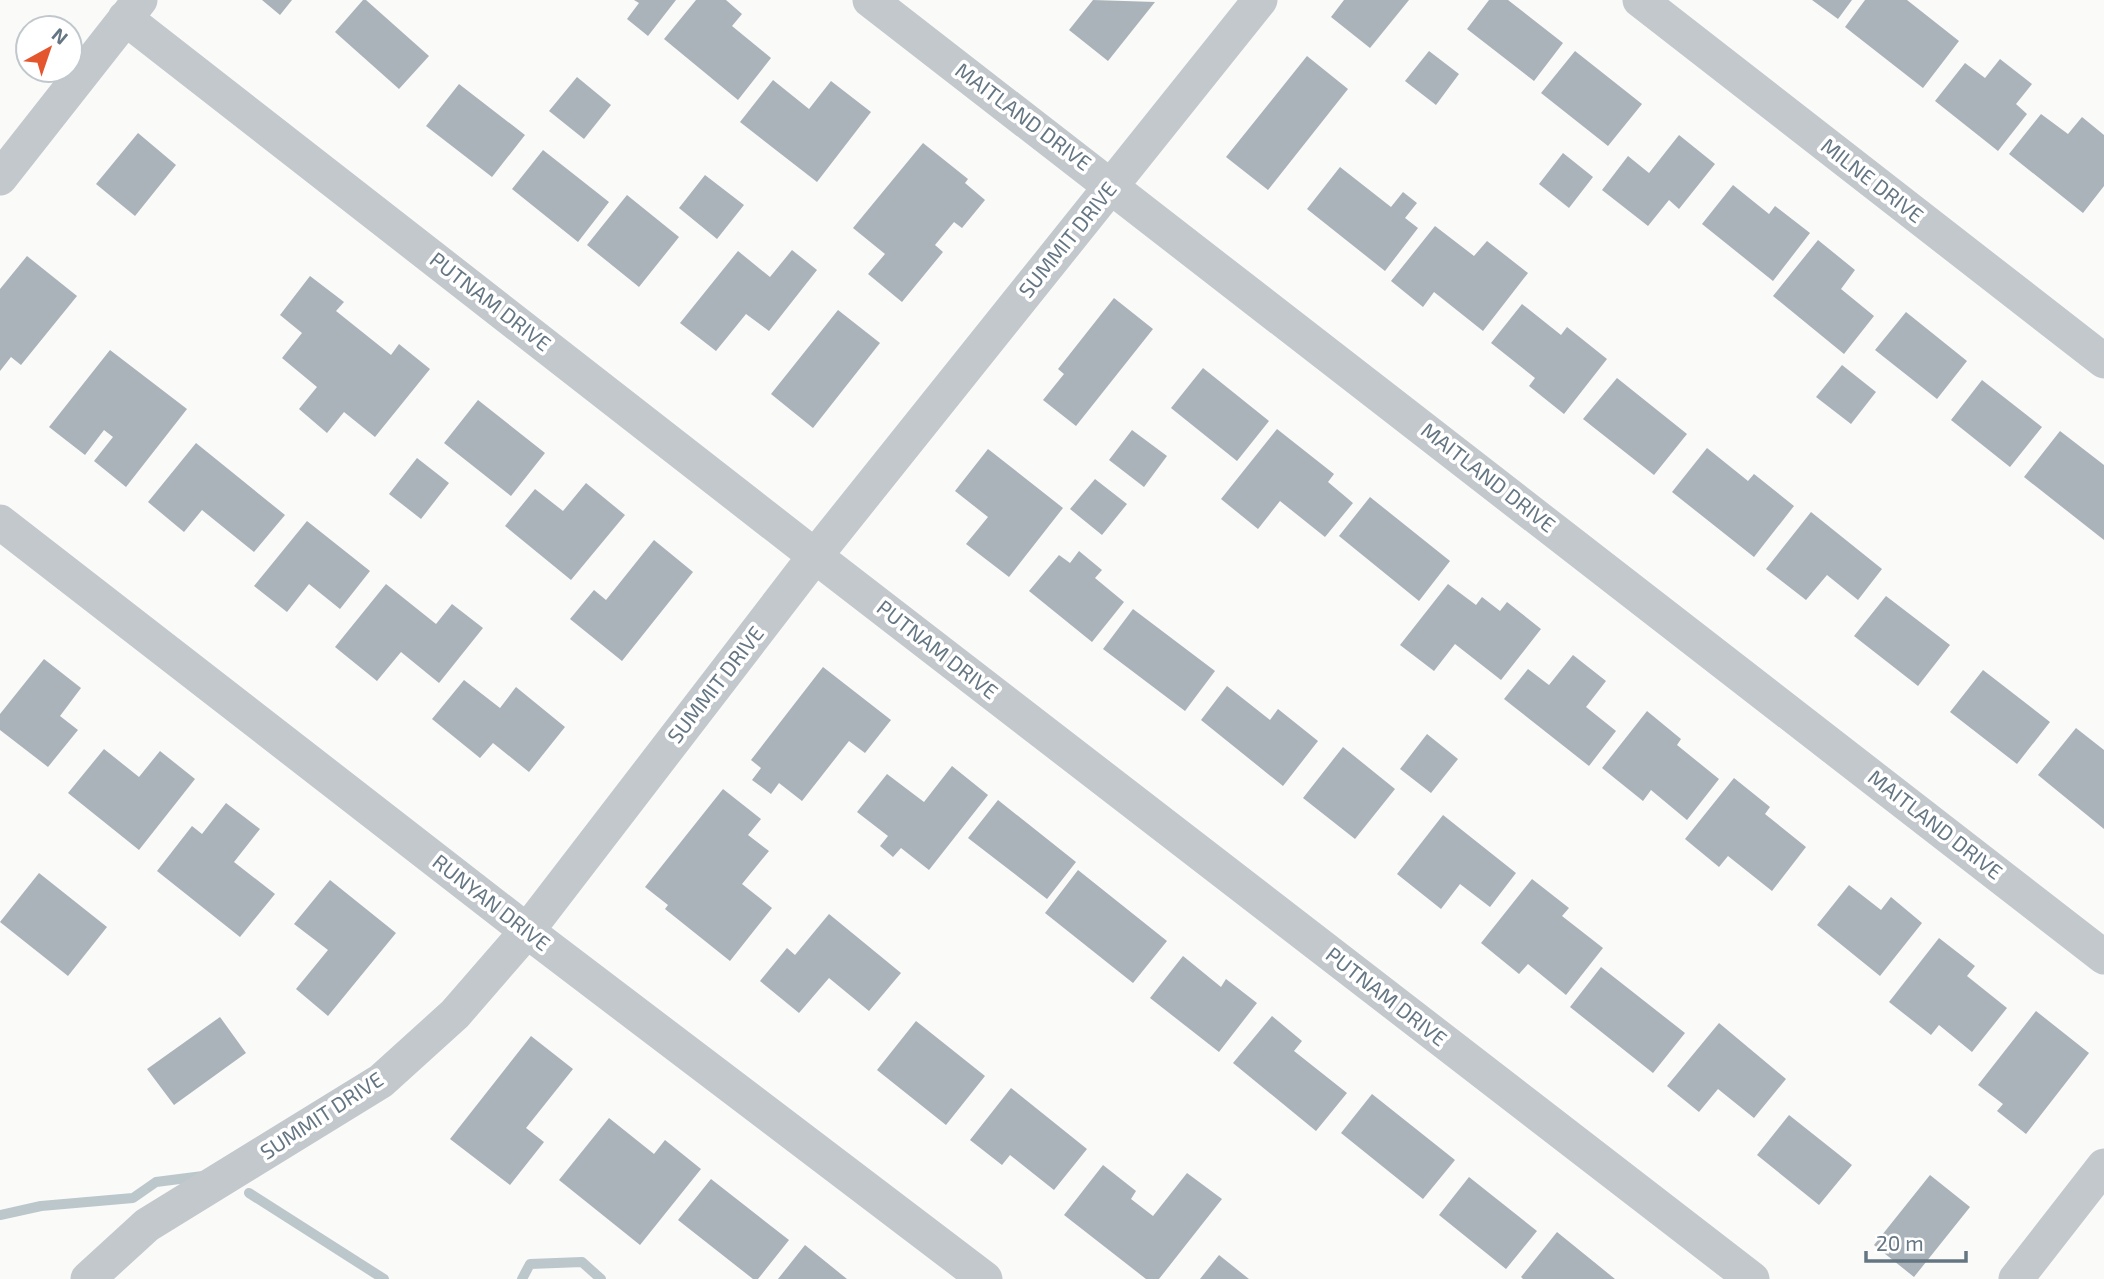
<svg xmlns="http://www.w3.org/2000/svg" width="2104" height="1279" font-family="'Exo 2',sans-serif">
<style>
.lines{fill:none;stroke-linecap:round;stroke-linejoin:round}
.stream{stroke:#bbc7cb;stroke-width:10}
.building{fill:#aab3b9}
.street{stroke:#c3c8cc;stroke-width:35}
.labels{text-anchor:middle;stroke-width:7;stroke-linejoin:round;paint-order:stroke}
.street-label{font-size:21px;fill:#657683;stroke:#fff}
</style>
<rect width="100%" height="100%" fill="#fafaf8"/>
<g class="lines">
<!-- stream -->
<path class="stream" d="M 249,1193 L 384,1279
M 0,1215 L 41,1206 L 133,1198 L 156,1182 L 203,1176
M 522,1279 L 530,1264 L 582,1262 L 601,1279"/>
</g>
<!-- building -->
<path class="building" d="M 262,0 L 292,0 L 280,15 Z
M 363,0 L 366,0 L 429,56 L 399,89 L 335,32 Z
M 634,0 L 676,0 L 648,36 L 627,19 L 639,3 Z
M 696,0 L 726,0 L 742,14 L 732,26 L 771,58 L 738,100 L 664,39 Z
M 1093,0 L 1155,2 L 1108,61 L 1069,30 Z
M 1344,0 L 1409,0 L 1370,48 L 1331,17 Z
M 1489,0 L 1508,0 L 1563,43 L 1534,81 L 1467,29 Z
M 1812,0 L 1852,0 L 1838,19 Z
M 1865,0 L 1907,0 L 1959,41 L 1923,88 L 1845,27 Z
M 1429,51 L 1459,74 L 1436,105 L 1405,81 Z
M 1575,51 L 1642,104 L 1608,146 L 1541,93 Z
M 1307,56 L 1348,89 L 1268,190 L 1226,157 Z
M 2000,59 L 2032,84 L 2016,104 L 2027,114 L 1998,151 L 1935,101 L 1965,63 L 1985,78 Z
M 577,77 L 611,105 L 584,139 L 549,111 Z
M 773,80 L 809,109 L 831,81 L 871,112 L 817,182 L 740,122 Z
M 459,84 L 525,135 L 492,177 L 426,126 Z
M 2041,114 L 2068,134 L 2082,117 L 2104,135 L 2104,186 L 2083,213 L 2009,154 Z
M 138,133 L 176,165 L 135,216 L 96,184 Z
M 1679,135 L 1715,164 L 1679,209 L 1669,200 L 1648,226 L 1602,190 L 1628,156 L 1649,173 Z
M 923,143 L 968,179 L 965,183 L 985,200 L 962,228 L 954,222 L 935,245 L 943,252 L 902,302 L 868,274 L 885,254 L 853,228 Z
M 543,150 L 609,202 L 578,242 L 512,189 Z
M 1563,153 L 1593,177 L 1569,208 L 1539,184 Z
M 1340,167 L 1391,207 L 1403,192 L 1417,203 L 1405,218 L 1418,228 L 1385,271 L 1307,209 Z
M 705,175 L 744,205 L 717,239 L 679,208 Z
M 1733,185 L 1769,214 L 1775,206 L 1810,233 L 1773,281 L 1702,224 Z
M 627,195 L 679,237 L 639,287 L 587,245 Z
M 1435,226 L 1474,256 L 1487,241 L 1528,273 L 1483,331 L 1434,292 L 1423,307 L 1391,281 Z
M 1818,240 L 1855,270 L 1841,289 L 1874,316 L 1844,354 L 1773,296 Z
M 792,250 L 817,270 L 769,331 L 746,314 L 716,351 L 680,323 L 738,251 L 770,277 Z
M 27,256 L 77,296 L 21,365 L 11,357 L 0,371 L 0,289 Z
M 310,276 L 344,302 L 336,311 L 391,355 L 399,344 L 430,369 L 375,437 L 344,412 L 327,433 L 299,409 L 317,387 L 282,358 L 302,333 L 280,315 Z
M 1114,298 L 1153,329 L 1076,426 L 1043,400 L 1064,374 L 1058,369 Z
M 1522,304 L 1561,335 L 1567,327 L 1607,359 L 1564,414 L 1529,386 L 1535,378 L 1491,343 Z
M 838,310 L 880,343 L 813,428 L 771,394 Z
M 1906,312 L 1967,361 L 1937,399 L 1875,350 Z
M 110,350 L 187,409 L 126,487 L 94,461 L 113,437 L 104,430 L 85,455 L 49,427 Z
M 1842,365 L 1876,392 L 1851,424 L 1816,397 Z
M 1203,368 L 1269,421 L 1237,461 L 1171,408 Z
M 1617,378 L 1687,434 L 1654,475 L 1583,419 Z
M 1982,380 L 2042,427 L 2010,467 L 1951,420 Z
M 478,400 L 545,453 L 511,496 L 444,443 Z
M 1277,429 L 1334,474 L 1328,482 L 1353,503 L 1325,537 L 1280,501 L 1258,529 L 1221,499 Z
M 1132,430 L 1167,456 L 1144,487 L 1109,460 Z
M 2060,431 L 2104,465 L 2104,540 L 2024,477 Z
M 196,443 L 285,515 L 254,552 L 202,510 L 184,532 L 148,502 Z
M 1707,448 L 1748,481 L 1754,474 L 1794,506 L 1754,557 L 1672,492 Z
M 988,449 L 1063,508 L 1009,577 L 966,544 L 988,517 L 955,491 Z
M 417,458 L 449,483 L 421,519 L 389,494 Z
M 1095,479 L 1127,504 L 1102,535 L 1070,509 Z
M 586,483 L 625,515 L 571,580 L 505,526 L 535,489 L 563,511 Z
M 1370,497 L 1450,561 L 1419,601 L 1339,536 Z
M 1811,512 L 1882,569 L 1858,600 L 1827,575 L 1806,600 L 1766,569 Z
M 307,521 L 370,571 L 340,609 L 309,584 L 287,612 L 254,586 Z
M 654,540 L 693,572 L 622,661 L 570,619 L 594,590 L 606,600 Z
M 1079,551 L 1102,570 L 1095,578 L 1124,602 L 1092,642 L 1029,591 L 1059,555 L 1070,563 Z
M 386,584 L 436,624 L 452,604 L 483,628 L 439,683 L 401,652 L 377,681 L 335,647 Z
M 1448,584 L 1476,605 L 1482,597 L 1500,611 L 1507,602 L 1541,629 L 1501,680 L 1455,644 L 1434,671 L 1400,645 Z
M 1886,596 L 1950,645 L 1918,686 L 1854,636 Z
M 1133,609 L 1215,671 L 1185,711 L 1103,649 Z
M 1573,655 L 1606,681 L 1586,707 L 1616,731 L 1589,766 L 1504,699 L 1528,669 L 1549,685 Z
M 44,659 L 81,688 L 60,716 L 78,730 L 48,767 L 0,730 L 0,714 Z
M 823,667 L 891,720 L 865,753 L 849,741 L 802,801 L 779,783 L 771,794 L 752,780 L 761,768 L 751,760 Z
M 1983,670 L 2050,722 L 2017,764 L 1950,712 Z
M 464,680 L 500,708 L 516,687 L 565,727 L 529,772 L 493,743 L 480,758 L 432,719 Z
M 1227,686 L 1270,720 L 1278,709 L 1318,741 L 1283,786 L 1201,720 Z
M 1647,711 L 1681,739 L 1677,745 L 1719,779 L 1687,820 L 1651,790 L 1643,801 L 1602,768 Z
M 2076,728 L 2104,750 L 2104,829 L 2038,775 Z
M 1427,734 L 1458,759 L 1431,793 L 1400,769 Z
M 1343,747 L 1395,789 L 1355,839 L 1303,798 Z
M 104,749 L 139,777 L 160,751 L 195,779 L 139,850 L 68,793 Z
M 952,766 L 988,795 L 929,870 L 901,848 L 893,857 L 880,846 L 888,836 L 857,812 L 887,774 L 924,802 Z
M 1734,778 L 1770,807 L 1765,814 L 1806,847 L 1772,891 L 1728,856 L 1719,867 L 1685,839 Z
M 723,789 L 761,819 L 748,835 L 769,851 L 742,884 L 772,908 L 730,961 L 665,909 L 668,905 L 645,887 Z
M 998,800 L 1076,862 L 1047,899 L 968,838 Z
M 226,803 L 260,829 L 234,862 L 275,894 L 240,937 L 157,871 L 192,826 L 202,834 Z
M 1443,815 L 1516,873 L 1490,907 L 1460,884 L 1441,909 L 1397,874 Z
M 1078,870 L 1167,941 L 1133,983 L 1045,913 Z
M 39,873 L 107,927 L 68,976 L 0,922 Z
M 1532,879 L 1569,908 L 1562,916 L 1603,948 L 1566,995 L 1528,964 L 1519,974 L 1481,943 Z
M 330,880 L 396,933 L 328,1016 L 296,989 L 328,950 L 294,924 Z
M 1849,885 L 1881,910 L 1891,897 L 1922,923 L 1880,976 L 1817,925 Z
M 829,914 L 901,973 L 869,1011 L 829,978 L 799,1013 L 760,981 L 787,948 L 795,955 Z
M 1939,938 L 1975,966 L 1967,976 L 2007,1008 L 1972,1052 L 1939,1025 L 1931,1035 L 1889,1002 Z
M 1183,956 L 1221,987 L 1226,979 L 1257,1003 L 1219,1052 L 1150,998 Z
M 1601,967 L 1685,1033 L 1653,1073 L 1570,1007 Z
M 2036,1011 L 2089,1053 L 2026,1134 L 1997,1111 L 2003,1104 L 1978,1085 Z
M 1272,1016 L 1302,1041 L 1294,1051 L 1347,1093 L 1316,1131 L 1233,1063 Z
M 220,1017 L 246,1053 L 174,1105 L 147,1069 Z
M 916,1021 L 985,1076 L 946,1125 L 877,1070 Z
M 1719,1023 L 1786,1079 L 1754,1118 L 1718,1089 L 1699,1112 L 1667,1086 Z
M 531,1036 L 573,1069 L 526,1128 L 544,1142 L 510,1185 L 450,1139 Z
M 1011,1088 L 1087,1149 L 1054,1190 L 1010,1155 L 1002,1165 L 970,1140 Z
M 1372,1094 L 1455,1160 L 1423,1199 L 1341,1133 Z
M 1789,1115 L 1852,1165 L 1819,1205 L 1757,1155 Z
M 609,1118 L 654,1154 L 665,1140 L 701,1169 L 640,1245 L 559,1180 Z
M 1103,1165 L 1136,1191 L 1131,1199 L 1153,1216 L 1187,1173 L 1222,1199 L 1159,1279 L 1146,1279 L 1064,1215 Z
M 1930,1175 L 1970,1207 L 1914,1277 L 1874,1245 Z
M 1469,1177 L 1537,1231 L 1506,1269 L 1439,1215 Z
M 711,1179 L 789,1240 L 758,1279 L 753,1279 L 678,1220 Z
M 1557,1232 L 1615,1279 L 1523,1279 L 1521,1277 Z
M 805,1245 L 847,1279 L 778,1279 Z
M 1219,1255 L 1249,1279 L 1200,1279 Z"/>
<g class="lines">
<!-- street -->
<path class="street" d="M 870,0 L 2104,957
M 1640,0 L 2104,361
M 125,18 L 815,556 L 1752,1279
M 0,178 L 140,0
M 0,522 L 527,931 L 985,1279
M 88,1279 L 147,1225 L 381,1081 L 455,1014 L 527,931 L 815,556 L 1260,0
M 2016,1279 L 2104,1166"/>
</g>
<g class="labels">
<!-- street labels -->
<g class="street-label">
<text transform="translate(1023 117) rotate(37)" y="7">MAITLAND DRIVE</text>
<text transform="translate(1872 181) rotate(38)" y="7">MILNE DRIVE</text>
<text transform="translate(1068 240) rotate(-51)" y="7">SUMMIT DRIVE</text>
<text transform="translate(490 302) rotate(38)" y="7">PUTNAM DRIVE</text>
<text transform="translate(1488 478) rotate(38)" y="7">MAITLAND DRIVE</text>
<text transform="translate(937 650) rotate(38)" y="7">PUTNAM DRIVE</text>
<text transform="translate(716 685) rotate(-52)" y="7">SUMMIT DRIVE</text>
<text transform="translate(1935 825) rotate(38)" y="7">MAITLAND DRIVE</text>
<text transform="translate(491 903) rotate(38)" y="7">RUNYAN DRIVE</text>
<text transform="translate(1386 997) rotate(38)" y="7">PUTNAM DRIVE</text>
<text transform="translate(322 1116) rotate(-33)" y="7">SUMMIT DRIVE</text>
</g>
</g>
<!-- north arrow -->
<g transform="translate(49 49) rotate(40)"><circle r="33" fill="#ffffff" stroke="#c1c8cd" stroke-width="2"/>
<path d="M0-5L12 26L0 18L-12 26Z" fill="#e4572e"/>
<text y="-10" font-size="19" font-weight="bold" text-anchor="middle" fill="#657683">N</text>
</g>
<!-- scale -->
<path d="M1866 1251v10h100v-10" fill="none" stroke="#657683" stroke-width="3.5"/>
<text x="1876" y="1251" font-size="21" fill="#657683" stroke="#ffffff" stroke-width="5" paint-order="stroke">20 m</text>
</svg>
